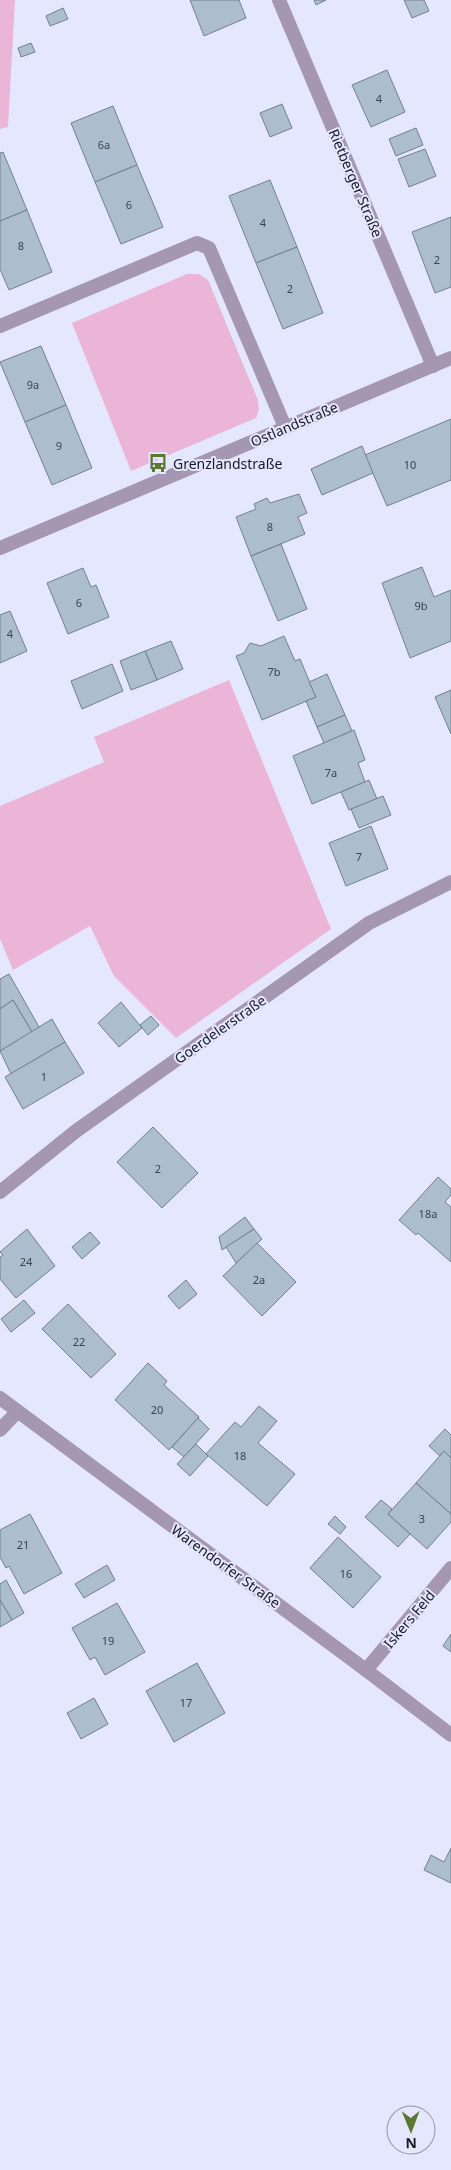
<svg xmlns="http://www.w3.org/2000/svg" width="451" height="2170" font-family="'Noto Sans',sans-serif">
  <rect width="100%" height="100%" fill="#e4e7fe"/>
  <g fill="#eab5d7">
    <polygon points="0,0 15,0 8,127 0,129"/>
    <polygon points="187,274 199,274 208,280 258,400 259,410 256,418 131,471 72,323"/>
    <polygon points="229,680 331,929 176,1038 114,976 90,926 13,970 0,939 0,806 104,762 94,737"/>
  </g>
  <g fill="#acbdce" stroke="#718091">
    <polygon points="190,0 239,0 246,18 204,36"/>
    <polygon points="314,0 326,0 316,5"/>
    <polygon points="404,0 424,0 429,11 412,18"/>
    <polygon points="63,8 68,19 50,26 46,16"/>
    <polygon points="31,43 35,52 21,57 18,48"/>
    <polygon points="387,70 405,112 371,127 352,85"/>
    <polygon points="282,104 292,128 270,137 260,113"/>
    <polygon points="113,106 137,165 95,182 71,123"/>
    <polygon points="416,128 423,145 396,156 389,139"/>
    <polygon points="425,149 436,176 409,187 398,159"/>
    <polygon points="3,152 27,210 0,221 0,153"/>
    <polygon points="137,165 163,227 121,244 95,182"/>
    <polygon points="270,180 297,247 256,263 229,196"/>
    <polygon points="27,210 52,272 9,290 0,269 0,221"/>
    <polygon points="451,217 451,287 435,293 412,232"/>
    <polygon points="297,247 323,313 283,329 256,263"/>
    <polygon points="41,346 66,405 25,422 0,362"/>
    <polygon points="66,405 92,468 52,485 25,422"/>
    <polygon points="451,419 451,480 387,506 365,455"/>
    <polygon points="362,446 373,473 322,495 311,469"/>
    <polygon points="299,494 307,513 298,517 305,534 251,556 236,517 256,509 254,504 267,498 270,503"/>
    <polygon points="281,544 307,609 278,621 251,556"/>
    <polygon points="422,567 434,597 451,590 451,641 410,658 382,583"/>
    <polygon points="83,568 91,587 96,585 109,617 68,634 47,583"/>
    <polygon points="10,611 27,651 0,663 0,615"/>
    <polygon points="284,636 295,661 300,659 316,697 262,720 236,656 244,653 250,643 261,646"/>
    <polygon points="171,641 183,669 157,680 145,651"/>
    <polygon points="145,651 157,680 131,690 120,661"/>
    <polygon points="112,664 123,691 82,709 71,681"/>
    <polygon points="327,674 345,715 317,727 306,701 316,697 309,682"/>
    <polygon points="451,690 451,734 435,697"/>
    <polygon points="345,715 352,731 324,743 317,727"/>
    <polygon points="354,730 365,760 358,763 365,782 312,804 293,756"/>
    <polygon points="369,780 377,799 349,810 341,792"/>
    <polygon points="383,796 391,815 359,828 351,809"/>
    <polygon points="371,826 388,869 346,886 329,843"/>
    <polygon points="9,974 39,1027 32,1032 13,1000 0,1009 0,979"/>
    <polygon points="13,1000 32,1032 0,1051 0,1009"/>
    <polygon points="121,1002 142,1028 119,1047 98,1023"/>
    <polygon points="151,1016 159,1025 148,1035 140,1025"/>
    <polygon points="52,1019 65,1042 11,1074 0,1051"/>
    <polygon points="65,1042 84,1073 23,1109 5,1077"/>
    <polygon points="153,1127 198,1173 162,1208 117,1162"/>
    <polygon points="438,1177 451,1189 451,1195 445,1202 451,1207 451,1262 418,1233 416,1235 399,1220"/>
    <polygon points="245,1217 254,1229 222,1250 219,1237"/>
    <polygon points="27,1229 55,1266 16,1298 0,1279 0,1257 3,1255 0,1252"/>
    <polygon points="254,1229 262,1239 236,1263 226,1247"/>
    <polygon points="90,1232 100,1243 82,1259 72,1247"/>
    <polygon points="257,1243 296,1282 262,1316 223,1276"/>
    <polygon points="186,1280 197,1294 179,1309 168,1296"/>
    <polygon points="24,1300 35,1313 11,1332 1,1319"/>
    <polygon points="68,1304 116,1354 91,1378 42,1329"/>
    <polygon points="148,1363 167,1381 164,1385 199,1417 169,1450 115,1400"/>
    <polygon points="259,1406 277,1421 258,1443 295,1474 267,1506 206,1454 235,1422 241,1427"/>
    <polygon points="198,1418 209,1429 184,1457 172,1447"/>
    <polygon points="445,1429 451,1435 451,1458 444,1451 440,1456 429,1446"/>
    <polygon points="196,1444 208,1456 190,1476 177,1464"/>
    <polygon points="444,1451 451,1458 451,1514 416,1483"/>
    <polygon points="416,1483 451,1514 451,1522 427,1549 388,1514"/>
    <polygon points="381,1500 392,1509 388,1514 410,1534 398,1547 365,1517"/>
    <polygon points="30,1514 62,1573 24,1594 9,1566 6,1568 0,1557 0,1530"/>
    <polygon points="335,1516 346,1527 340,1534 328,1524"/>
    <polygon points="338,1537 381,1577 353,1608 310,1568"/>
    <polygon points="107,1565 115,1580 84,1598 75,1584"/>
    <polygon points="6,1580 24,1613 12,1620 0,1600 0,1584"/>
    <polygon points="0,1600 12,1620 0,1627"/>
    <polygon points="117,1603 145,1652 105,1675 95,1657 90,1660 72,1628"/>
    <polygon points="451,1634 451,1652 443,1646"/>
    <polygon points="197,1663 225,1713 174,1742 146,1691"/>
    <polygon points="94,1698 108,1724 81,1739 67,1713"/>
    <polygon points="451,1848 451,1883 424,1870 431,1855 444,1862"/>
  </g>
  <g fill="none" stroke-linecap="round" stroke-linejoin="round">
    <g stroke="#a596b1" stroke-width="14">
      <polyline points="279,0 433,366"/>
      <polyline points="0,326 197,243 209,248 285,427"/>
      <polyline points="0,548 451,358"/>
      <polyline points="0,1192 76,1131 369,923 451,882"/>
      <polyline points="0,1398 366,1670 451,1735"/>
      <polyline points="0,1430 17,1412"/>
      <polyline points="366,1670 451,1568"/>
    </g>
  </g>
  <defs>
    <g id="bus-bare" transform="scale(1.5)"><path d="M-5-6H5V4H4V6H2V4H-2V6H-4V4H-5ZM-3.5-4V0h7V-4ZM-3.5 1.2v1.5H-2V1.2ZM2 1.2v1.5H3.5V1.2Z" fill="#5b792e" stroke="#e4e7fe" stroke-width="2.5" paint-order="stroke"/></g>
  </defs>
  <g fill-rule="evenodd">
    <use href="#bus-bare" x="158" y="463"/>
  </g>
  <g text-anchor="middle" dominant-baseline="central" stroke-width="4" stroke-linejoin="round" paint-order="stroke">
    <g font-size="11" fill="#3e434d">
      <text x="379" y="98">4</text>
      <text x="104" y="144">6a</text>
      <text x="129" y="204">6</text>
      <text x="263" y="222">4</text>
      <text x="21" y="245">8</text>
      <text x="437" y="259">2</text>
      <text x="290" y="288">2</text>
      <text x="33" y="384">9a</text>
      <text x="59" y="445">9</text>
      <text x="410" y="464">10</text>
      <text x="270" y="526">8</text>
      <text x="79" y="602">6</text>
      <text x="421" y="605">9b</text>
      <text x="10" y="633">4</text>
      <text x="274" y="671">7b</text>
      <text x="331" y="772">7a</text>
      <text x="359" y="856">7</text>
      <text x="44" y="1076">1</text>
      <text x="158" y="1168">2</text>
      <text x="428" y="1213">18a</text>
      <text x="26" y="1261">24</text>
      <text x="259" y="1279">2a</text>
      <text x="79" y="1341">22</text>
      <text x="157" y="1409">20</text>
      <text x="240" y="1455">18</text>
      <text x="422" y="1518">3</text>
      <text x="23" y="1544">21</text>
      <text x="346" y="1573">16</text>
      <text x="108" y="1640">19</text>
      <text x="186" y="1702">17</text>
    </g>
    <g font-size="14" fill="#191a22" stroke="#e4e7fe">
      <text transform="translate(356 183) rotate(67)">Rietberger Straße</text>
      <text transform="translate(294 424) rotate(-23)">Ostlandstraße</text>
      <text transform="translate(220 1029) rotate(-35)">Goerdelerstraße</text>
      <text transform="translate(226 1566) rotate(36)">Warendorfer Straße</text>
      <text transform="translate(409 1619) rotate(-50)">Iskers Feld</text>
    </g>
    <g font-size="14" fill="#191a22" stroke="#e4e7fe" text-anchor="start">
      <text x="173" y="463">Grenzlandstraße</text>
    </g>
  </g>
  <g transform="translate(411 2130) rotate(179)"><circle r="24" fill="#e4e7fe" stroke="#9395a6"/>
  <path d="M0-4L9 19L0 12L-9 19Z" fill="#5b792e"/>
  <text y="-8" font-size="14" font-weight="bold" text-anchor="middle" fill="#191a22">N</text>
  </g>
</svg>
